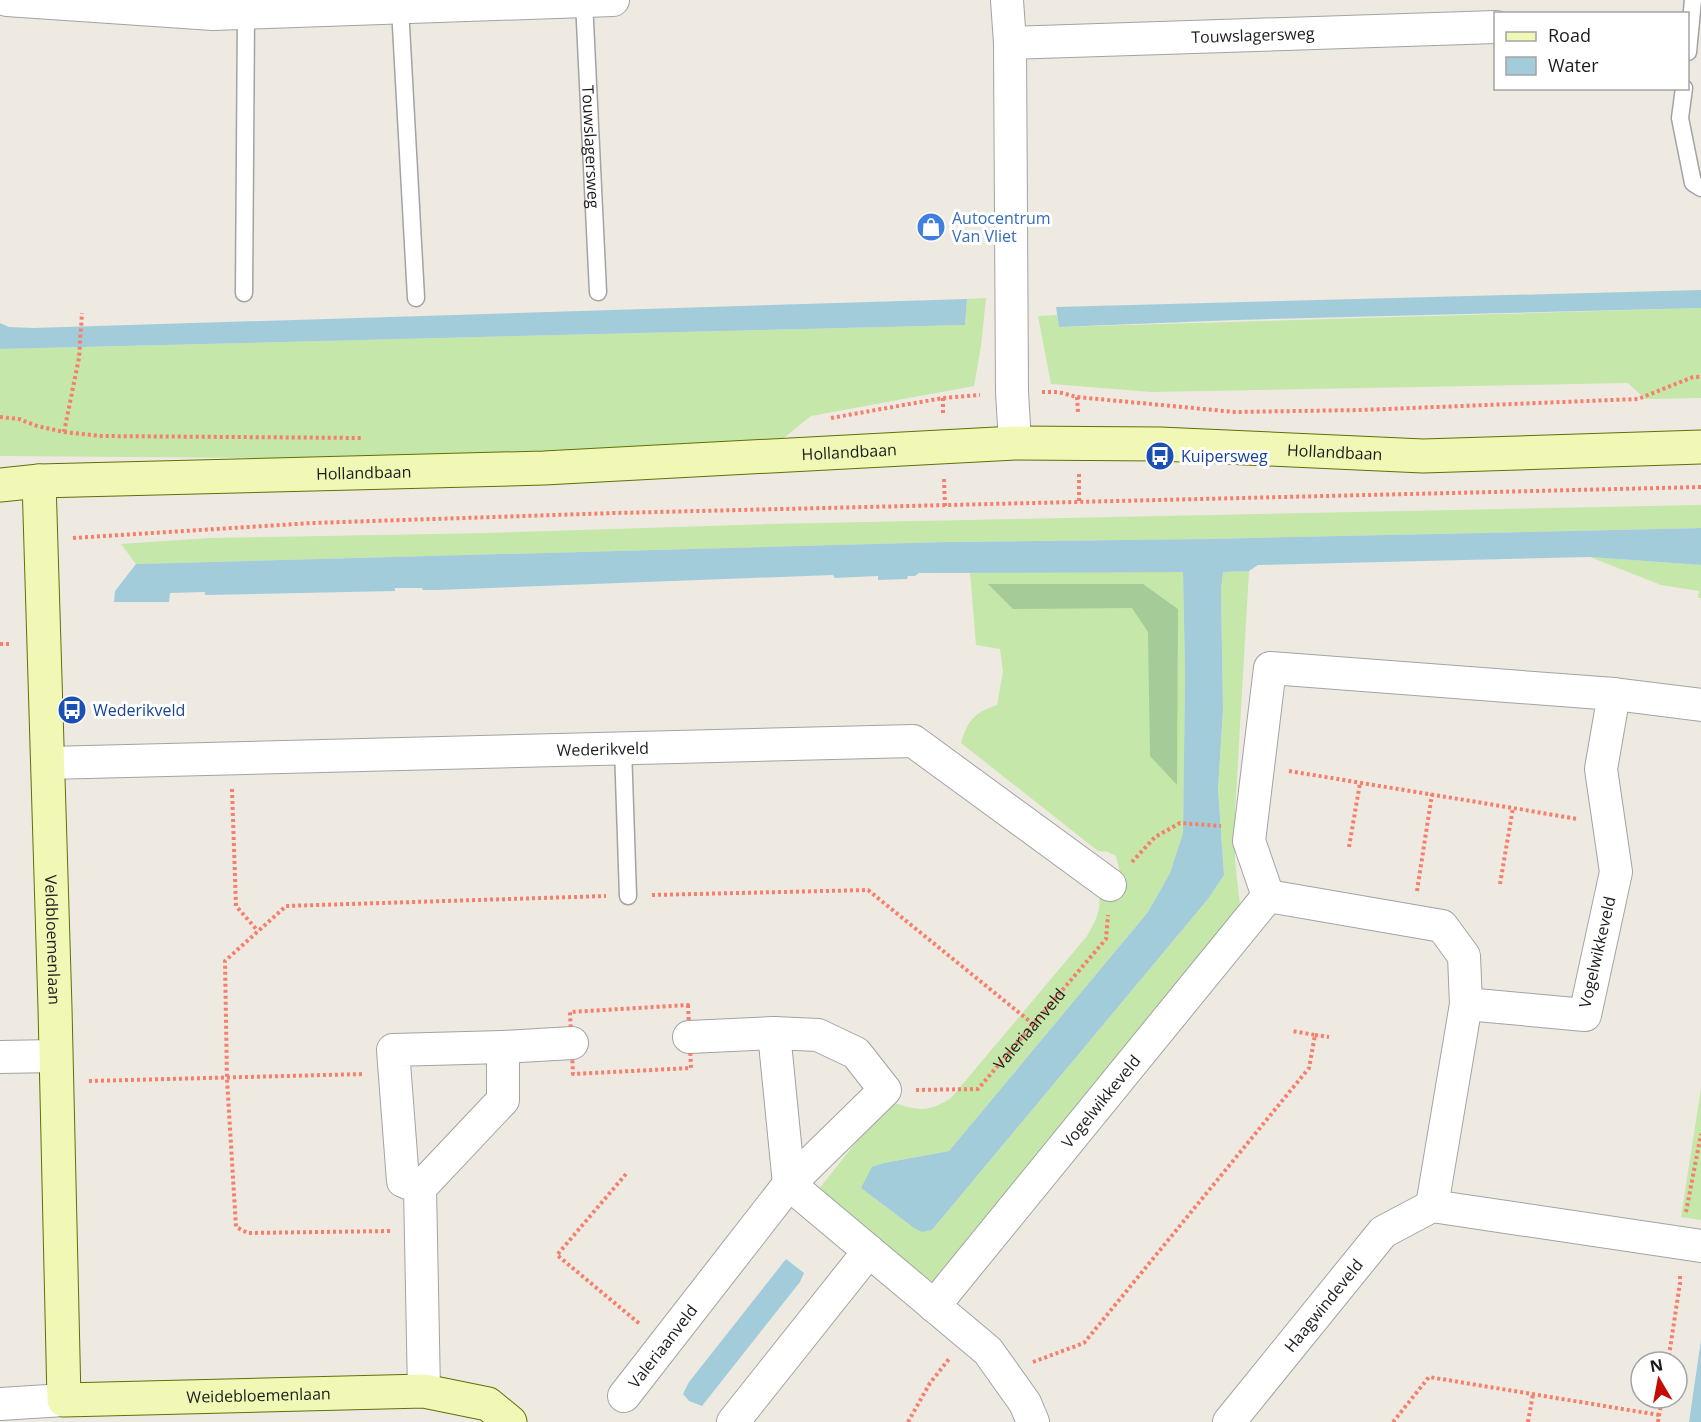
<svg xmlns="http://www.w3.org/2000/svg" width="1701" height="1422" font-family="'Open Sans',sans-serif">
  <rect width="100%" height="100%" fill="#eeeae2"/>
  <g fill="#c5e7a9">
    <polygon points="986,298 981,346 974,386 811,416 776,444 484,460 0,456 0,349 965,325 967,299"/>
    <polygon points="1701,308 1701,398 1645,399 1628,383 1152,392 1051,384 1038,316 1057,315 1059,327"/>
    <polygon points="1701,505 1701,528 1208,539 946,542 136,564 121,544 209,538 488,533 768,524"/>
    <polygon points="1590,557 1701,565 1701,598 1698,598 1699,591 1661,585"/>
    <path d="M1249,571l-14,242v47l5,46 -294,363 -13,13 -114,-87 -1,-5 71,-89c27,9 37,13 62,-3l136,-162c9,-15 14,-25 12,-42l23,-13 -6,-25 -8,-4 -10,-1 -137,-108c7,-23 13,-30 36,-38l6,-33 -3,-23 -24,-4 -6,-73h213l2,103 -2,158 -13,40 -22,39 -199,239 -65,12 -23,25 53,40 8,3 10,-1 276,-331 16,-24 -6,-86 5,-79 -2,-119 2,-19z"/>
    <polygon points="1701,1088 1701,1220 1681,1217"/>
  </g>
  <polygon fill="#a5cc98" points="988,584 1143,584 1178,609 1177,785 1150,756 1148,632 1132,608 1013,609"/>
  <g fill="#a3ccdb">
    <polygon points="1701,290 1701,308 1236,320 1059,327 1056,307"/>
    <polygon points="967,299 965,325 0,349 0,323 9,327 33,328"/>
    <polygon points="1701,528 1701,565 1590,557 1258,565 1249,571 1223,572 1221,591 1223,710 1218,789 1224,875 1208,899 932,1230 922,1232 914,1228 861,1188 872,1167 884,1163 949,1151 1148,912 1170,873 1183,833 1185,675 1183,572 919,573 915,576 908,576 907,579 878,580 878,576 835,578 833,575 437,590 423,590 422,588 395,588 395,591 205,595 205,592 170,593 169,602 114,602 115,591 136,564 946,542 1208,539"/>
    <polygon points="786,1259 804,1273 800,1282 702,1406 689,1401 683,1394 689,1382"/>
    <polygon points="1701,1340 1701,1422 1689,1422"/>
  </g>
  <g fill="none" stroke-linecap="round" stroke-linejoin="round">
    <g stroke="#a3a3a3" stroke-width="19">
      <g id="lane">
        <path id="s2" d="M584,1l14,291"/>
        <polyline points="400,8 416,298"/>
        <polyline points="1688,52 1693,0"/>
        <polyline points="1684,88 1680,118 1693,183 1701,188"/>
        <polyline points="244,293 246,13"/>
        <polyline points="623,748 628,896"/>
      </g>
    </g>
    <g stroke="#a3a3a3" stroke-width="34">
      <g id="street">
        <polyline points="7,0 213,14 613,0"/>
        <polyline points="1007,0 1010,43 1012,392 1015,443"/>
        <path id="s3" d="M1010,43l486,-16"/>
        <polyline points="1614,694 1701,705"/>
        <path id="s4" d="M48,763l865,-22 197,144"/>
        <polyline points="774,1033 789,1184 988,1351 1025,1403 1033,1422"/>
        <polyline points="0,1057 56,1056"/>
        <polyline points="420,1188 503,1100 503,1047 572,1043"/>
        <polyline points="1432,1206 1466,1004"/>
        <path id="s5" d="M934,1306l334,-410 -19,-55 21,-173 344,26 -13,75 15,103 -31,143 -119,-11 -2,-48 -22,-30 -174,-30"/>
        <polyline points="424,1391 420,1188 403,1181 393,1050 503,1047"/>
        <path id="s6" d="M624,1396l165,-212 96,-94 -29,-37 -38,-18 -44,-2 -85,4"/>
        <polyline points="0,1404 64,1400"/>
        <polyline points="733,1422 869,1251"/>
        <path id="s7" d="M1229,1422l154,-190 49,-26 269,40"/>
      </g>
    </g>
    <g stroke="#607007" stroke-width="35">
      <g id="secondary">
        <path id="s8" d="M39,481l16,527 9,392 360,-9 64,13 22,18"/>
        <path id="s9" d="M0,485l39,-4 505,-13 471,-25 145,1 263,12 278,-9"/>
      </g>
    </g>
    <g stroke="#f67f6b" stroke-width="4" stroke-dasharray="3 3" stroke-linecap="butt">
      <polyline points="1042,392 1058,392 1077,397 1235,412 1361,410 1638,399 1693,377 1701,377"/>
      <polyline points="1077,397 1078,412"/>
      <polyline points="943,398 943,415"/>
      <polyline points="0,417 19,419 37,426 64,432 101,436 362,438"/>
      <polyline points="831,418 943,398 980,395"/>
      <polyline points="64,432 79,358 82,313"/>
      <polyline points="1079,474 1079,503"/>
      <polyline points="944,479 945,506"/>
      <polyline points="73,538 312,523 615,513 1701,487"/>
      <polyline points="0,644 11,644"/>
      <polyline points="1289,771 1513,808"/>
      <polyline points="232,789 236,906 258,931"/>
      <polyline points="1349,847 1360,783"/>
      <polyline points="1132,862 1155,837 1180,823 1221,826"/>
      <polyline points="1500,884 1513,808 1578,819"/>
      <polyline points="1417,891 1432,794"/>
      <polyline points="652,895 868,890 1033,1024"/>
      <polygon points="688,1005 691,1068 573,1074 570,1012"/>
      <polyline points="1315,1035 1329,1037"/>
      <polyline points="89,1081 364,1074"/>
      <path id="s1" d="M916,1090l62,-1 128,-150 2,-24"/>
      <polyline points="626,1174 557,1255 641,1325"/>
      <polyline points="1686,1212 1701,1134"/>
      <polyline points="390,1231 248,1233 236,1227 227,1079 225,961 286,906 606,896"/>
      <polyline points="1033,1362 1084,1343 1309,1068 1315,1035 1292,1031"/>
      <polyline points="1668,1362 1680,1283 1680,1273"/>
      <polyline points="908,1422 930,1383 949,1359"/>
      <polyline points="1393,1422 1429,1377 1659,1415"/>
      <polyline points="1528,1422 1533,1394"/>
      <polyline points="1658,1422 1662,1398"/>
    </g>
    <use href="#lane" stroke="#fff" stroke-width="16"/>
    <use href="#street" stroke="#fff" stroke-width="32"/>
    <use href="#secondary" stroke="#f1f8b6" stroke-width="33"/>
  </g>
  <defs>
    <g id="shop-disc" transform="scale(1.5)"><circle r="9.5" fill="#3f7fe0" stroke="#fff"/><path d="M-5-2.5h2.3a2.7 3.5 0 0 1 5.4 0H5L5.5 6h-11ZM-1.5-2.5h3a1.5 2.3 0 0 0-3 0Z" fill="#fff"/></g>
    <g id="bus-disc" transform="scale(1.5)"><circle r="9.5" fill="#1a4fb4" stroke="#fff"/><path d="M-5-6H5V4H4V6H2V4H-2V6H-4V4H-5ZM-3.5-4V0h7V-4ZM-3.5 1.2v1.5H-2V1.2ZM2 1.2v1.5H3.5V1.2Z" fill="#fff"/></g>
  </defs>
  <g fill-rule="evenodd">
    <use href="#shop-disc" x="931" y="227"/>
    <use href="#bus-disc" x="1160" y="456"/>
    <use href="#bus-disc" x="72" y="710"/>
  </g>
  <g text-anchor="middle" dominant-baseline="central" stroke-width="6" stroke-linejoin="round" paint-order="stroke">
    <g font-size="16" fill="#1c1c1c" stroke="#fff">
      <text stroke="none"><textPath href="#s3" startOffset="243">Touwslagersweg</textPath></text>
      <text stroke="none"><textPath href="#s2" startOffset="146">Touwslagersweg</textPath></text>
      <text stroke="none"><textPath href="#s9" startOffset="850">Hollandbaan</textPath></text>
      <text stroke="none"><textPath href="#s9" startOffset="1336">Hollandbaan</textPath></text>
      <text stroke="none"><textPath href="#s9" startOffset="364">Hollandbaan</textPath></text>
      <text stroke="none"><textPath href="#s4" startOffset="555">Wederikveld</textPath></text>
      <text stroke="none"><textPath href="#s8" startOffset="459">Veldbloemenlaan</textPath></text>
      <text transform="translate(1597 952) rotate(-77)">Vogelwikkeveld</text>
      <text stroke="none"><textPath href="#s1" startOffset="141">Valeriaanveld</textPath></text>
      <text stroke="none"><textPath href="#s5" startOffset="264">Vogelwikkeveld</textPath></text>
      <text stroke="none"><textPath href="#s7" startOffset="150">Haagwindeveld</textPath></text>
      <text stroke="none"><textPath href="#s6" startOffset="63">Valeriaanveld</textPath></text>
      <text stroke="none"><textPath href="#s8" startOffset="1114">Weidebloemenlaan</textPath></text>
    </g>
    <g font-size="16" fill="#366cbe" stroke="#fff" text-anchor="start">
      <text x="952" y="218">Autocentrum<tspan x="952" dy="18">Van Vliet</tspan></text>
    </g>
    <g font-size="16" fill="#164399" stroke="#fff" text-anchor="start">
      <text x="1181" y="456">Kuipersweg</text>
      <text x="93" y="710">Wederikveld</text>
    </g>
  </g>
  <rect x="1494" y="12" width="195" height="78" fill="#ffffff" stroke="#a4a4a4" stroke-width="1.5"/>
  <rect x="1506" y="32" width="30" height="9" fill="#f1f8b6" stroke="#a4a4a4" stroke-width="1.5"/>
  <text x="1548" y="42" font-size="18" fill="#1c1c1c">Road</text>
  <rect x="1506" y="57" width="30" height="18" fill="#a3ccdb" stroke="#a4a4a4" stroke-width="1.5"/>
  <text x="1548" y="72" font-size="18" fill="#1c1c1c">Water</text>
  <g transform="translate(1659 1380) rotate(350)"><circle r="28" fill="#ffffff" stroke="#a4a4a4" stroke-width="1.5"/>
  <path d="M0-4.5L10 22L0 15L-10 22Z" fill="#c40d05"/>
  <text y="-9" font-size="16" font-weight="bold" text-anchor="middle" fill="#1c1c1c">N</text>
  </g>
</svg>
